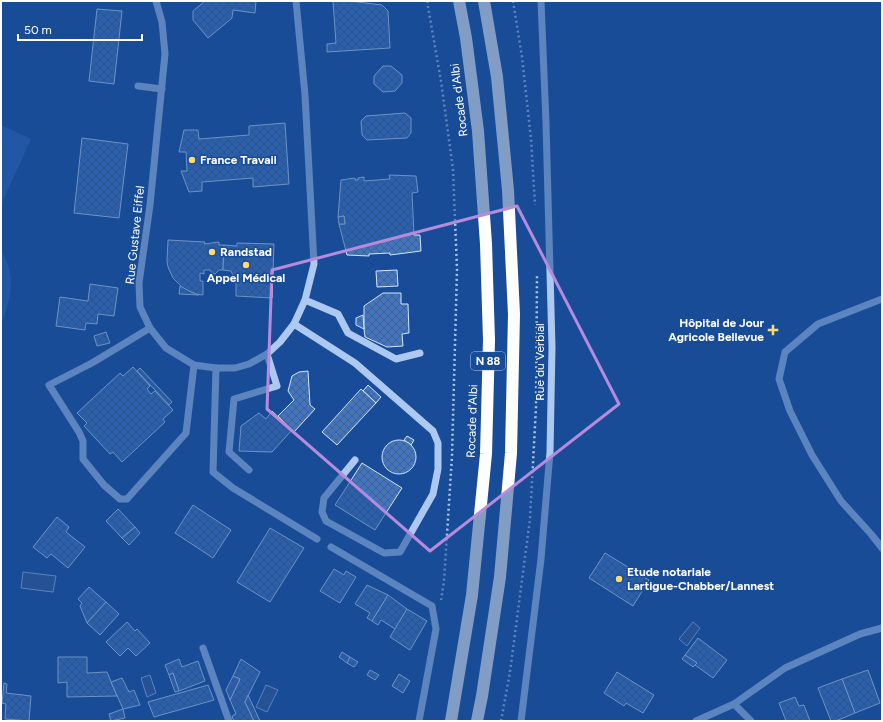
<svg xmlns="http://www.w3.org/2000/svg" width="883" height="722" font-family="Figtree,sans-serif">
  <defs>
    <pattern id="building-cross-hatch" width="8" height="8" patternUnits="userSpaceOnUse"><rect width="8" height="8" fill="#4175bf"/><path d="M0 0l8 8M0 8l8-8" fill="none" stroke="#466086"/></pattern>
  </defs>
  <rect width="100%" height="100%" fill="#194c98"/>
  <g fill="#2c65b6">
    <polygon points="1,125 31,139 1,205"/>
    <path d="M1,250c3,6 6,12 8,18 5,19 -1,39 -8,56z"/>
  </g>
  <g fill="#355a92" stroke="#a0c3f3">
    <polygon points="23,572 56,576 53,592 21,588"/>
    <polygon points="693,622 700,628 687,646 679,639"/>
    <polygon points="150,675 156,693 147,697 141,678"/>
    <polygon points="266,685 278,690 267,712 256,707"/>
  </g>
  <g fill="url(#building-cross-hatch)" stroke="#d4e5fc">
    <polygon points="205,1 256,1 255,13 233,10 232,18 208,38 193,20 193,11"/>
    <polygon points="333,1 349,1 382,5 388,11 390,48 327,52 327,44 336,43"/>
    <polygon points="97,9 122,11 114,84 89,81"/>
    <polygon points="383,66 391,66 402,75 402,83 395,91 383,92 374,84 374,76"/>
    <polygon points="405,113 411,118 411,133 407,138 367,140 362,135 361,121 366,116"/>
    <polygon points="285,123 289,184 253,187 253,178 202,182 202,191 189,192 181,171 187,171 186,152 179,152 184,130 198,130 199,139 249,135 249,126"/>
    <polygon points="82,138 128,144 119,218 74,213"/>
    <polygon points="389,175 416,176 418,192 412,193 414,235 420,235 421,251 390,255 390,253 369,254 369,256 347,255 339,224 345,224 344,216 338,217 341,180 355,178 355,180 358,180 358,178 364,177 364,181 390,179"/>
    <polygon points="344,216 345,224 339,224 338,217"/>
    <polygon points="168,240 205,242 204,244 219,242 219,245 224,245 223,270 219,270 215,274 212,273 210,270 204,270 204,274 200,273 200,281 203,281 203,295 195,294 184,289 173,278 168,267 167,261"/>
    <polygon points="237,243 274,244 272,298 236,296 236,276 233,275 231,271 223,270 224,245 237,246"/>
    <polygon points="397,270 398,286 377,287 376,271"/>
    <polygon points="90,284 118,288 114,316 98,314 97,324 86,323 85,330 56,326 60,297 88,301"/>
    <polygon points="180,286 191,292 199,295 179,294"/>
    <polygon points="383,293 401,293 401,304 408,304 409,333 402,334 403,346 387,347 365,337 364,329 364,306"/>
    <polygon points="363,315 364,329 356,325 356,318"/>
    <polygon points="106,332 110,343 97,346 94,336"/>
    <polygon points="133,367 150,386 147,389 151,394 155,391 173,410 163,419 165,422 122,462 113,452 110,454 84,426 87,423 77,413 120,373 123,376"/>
    <polygon points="140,368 172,402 169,405 137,371"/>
    <polygon points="308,371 310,405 315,409 294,432 278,416 294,400 288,391 292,376 299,372"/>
    <polygon points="368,385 381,397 376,403 363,391"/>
    <polygon points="361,389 376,403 337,445 322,432"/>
    <polygon points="272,411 292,430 272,452 239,451 241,426 259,413 266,419"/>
    <polygon points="407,436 414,440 411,445 404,440"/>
    <circle cx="399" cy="457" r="17"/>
    <polygon points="362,463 402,488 375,530 335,505"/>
    <polygon points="193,505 231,530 213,558 175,533"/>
    <polygon points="118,509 135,527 122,538 106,521"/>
    <polygon points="57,517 69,527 66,532 85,547 68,568 51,554 47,558 33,547"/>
    <polygon points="135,527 140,533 129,545 122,538"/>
    <polygon points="270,528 304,548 270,602 237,582"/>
    <polygon points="605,553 649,580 633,606 589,578"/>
    <polygon points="334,569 344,575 346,571 356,577 340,603 320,591"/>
    <polygon points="367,585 388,595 372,621 367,618 370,613 355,604"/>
    <polygon points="89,587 106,602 87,623 80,606 82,603 78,599"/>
    <polygon points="388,595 407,609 395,629 381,620 378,625 372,621"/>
    <polygon points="106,602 119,614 100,635 87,623"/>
    <polygon points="407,609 427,621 410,650 390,637"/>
    <polygon points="127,622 135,631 137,629 150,643 136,656 128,648 120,656 106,642"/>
    <polygon points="698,638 727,660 713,678 695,665 697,663 685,655"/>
    <polygon points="342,652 350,657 347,663 339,657"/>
    <polygon points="685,655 697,663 693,667 682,659"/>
    <polygon points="58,657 87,657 87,673 107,672 117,696 67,697 67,682 58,683"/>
    <polygon points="350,657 358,662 354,667 347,663"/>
    <polygon points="179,659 182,667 198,661 205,681 179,691 173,673 169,675 165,665"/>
    <polygon points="241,659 260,672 245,702 254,721 234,721 232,716 236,714 230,700 240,679 233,676"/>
    <polygon points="370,670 379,675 375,680 367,675"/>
    <polygon points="868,670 880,703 855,713 842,679"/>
    <polygon points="617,672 654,695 643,713 626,703 624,706 604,693"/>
    <polygon points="173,673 179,691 175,692 169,675"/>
    <polygon points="399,674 410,681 403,693 392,686"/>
    <polygon points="233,676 240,679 230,700 226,690"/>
    <polygon points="122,678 129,692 134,690 140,705 123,709 111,682"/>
    <polygon points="842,679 855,713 836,721 831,721 818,688"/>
    <polygon points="4,683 7,684 6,693 31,696 29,721 5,719 6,704 2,703"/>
    <polygon points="208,685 214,700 154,717 148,702"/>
    <polygon points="248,695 260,721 254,721 245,702"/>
    <polygon points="795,697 799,706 804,705 810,721 786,721 779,703"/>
    <polygon points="123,709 125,718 111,721 109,714"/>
  </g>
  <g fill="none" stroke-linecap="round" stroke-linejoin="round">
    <g stroke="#adc9f1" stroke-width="2.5" stroke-dasharray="2 3" stroke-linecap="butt">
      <polyline points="427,1 441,81 453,169 457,269 452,456 444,581 441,600"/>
      <polyline points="513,1 522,57 531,139 535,205"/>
      <polyline points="501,721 510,672 530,519 536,407 537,276"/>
    </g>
    <g stroke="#adc9f1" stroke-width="7">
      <polyline points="156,1 162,22 165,54 150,205 139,283 140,307 150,328 166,348 194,365 216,368 235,368 249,364 267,354 280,342 294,324 305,300 314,264 305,95 296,1"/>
      <polyline points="138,86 162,89"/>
      <polyline points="882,299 818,324 785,352 779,379 790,411 812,455 841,501 871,534 882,548"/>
      <polyline points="305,300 338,314 348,333 396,359 420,353"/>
      <polyline points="294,324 355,363 433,431 438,443 438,469 433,494 400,552 384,553 326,521 322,512 324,498 355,460"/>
      <polyline points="150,328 92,363 49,385 79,432 83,441 83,459 104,485 120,499 127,499 186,433 194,365"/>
      <polyline points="216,368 213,472 233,488 317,539"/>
      <polyline points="249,470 229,452 234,399 277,386 267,354"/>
      <polyline points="331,547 432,606 436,629 419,721"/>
      <polyline points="203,648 229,721"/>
      <polyline points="734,704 751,721"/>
      <polyline points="521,721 541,559 550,452 552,347 546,123 541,1"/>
      <polyline points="696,721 734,704 785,668 860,634 882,628"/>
    </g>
    <g stroke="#fff" stroke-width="12">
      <polyline points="451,721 472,595 486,454 489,340 486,244 478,131 466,38 459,1"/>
      <polyline points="477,721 482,696 500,577 511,453 514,314 508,190 497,77 484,1"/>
    </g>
  </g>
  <path d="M0 0H883V722H0ZM517,206l102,198 -189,147 -163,-142 5,-139z" fill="#194c98" fill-opacity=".55" fill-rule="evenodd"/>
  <path fill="none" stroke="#b68bdc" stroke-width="3" stroke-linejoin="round" d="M517,206l102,198 -189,147 -163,-142 5,-139z"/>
  <g fill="#ffda6d" stroke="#194c98" stroke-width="1.5">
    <circle cx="192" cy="160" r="4"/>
    <circle cx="212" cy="252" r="4"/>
    <circle cx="246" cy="265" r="4"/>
    <path d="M771 324h4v4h4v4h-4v4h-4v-4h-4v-4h4z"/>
    <circle cx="619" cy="579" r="4"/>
  </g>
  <g text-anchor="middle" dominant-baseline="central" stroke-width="3" stroke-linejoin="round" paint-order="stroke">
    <rect fill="#194c98" stroke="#bac9e0" stroke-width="1" x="471" y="352" width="34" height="18" rx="3"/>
    <g font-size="11" font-weight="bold" fill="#fff">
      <text x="488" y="361">N 88</text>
    </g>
    <g font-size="12" fill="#fff" stroke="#194c98">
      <text transform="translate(459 100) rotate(-97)">Rocade d'Albi</text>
      <text transform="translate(135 235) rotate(-84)">Rue Gustave Eiffel</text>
      <text transform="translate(540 362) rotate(-90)">Rue du Verbial</text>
      <text transform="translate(472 421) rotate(-88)">Rocade d'Albi</text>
    </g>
    <g font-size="12" font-weight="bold" fill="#fff" stroke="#194c98" text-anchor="start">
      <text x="200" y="160">France Travail</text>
      <text x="220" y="252">Randstad</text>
      <text x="246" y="278" text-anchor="middle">Appel Médical</text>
      <text x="764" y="323" text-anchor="end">Hôpital de Jour<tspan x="764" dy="14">Agricole Bellevue</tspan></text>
      <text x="627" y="572">Etude notariale<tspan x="627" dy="14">Lartigue-Chabber/Lannest</tspan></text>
    </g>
  </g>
  <rect width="883" height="722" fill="none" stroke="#ffffff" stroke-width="4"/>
  <path d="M18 34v6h124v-6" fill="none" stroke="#ffffff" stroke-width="2"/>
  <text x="24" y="34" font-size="12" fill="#ffffff" stroke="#194c98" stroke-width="3" paint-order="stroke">50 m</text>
</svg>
